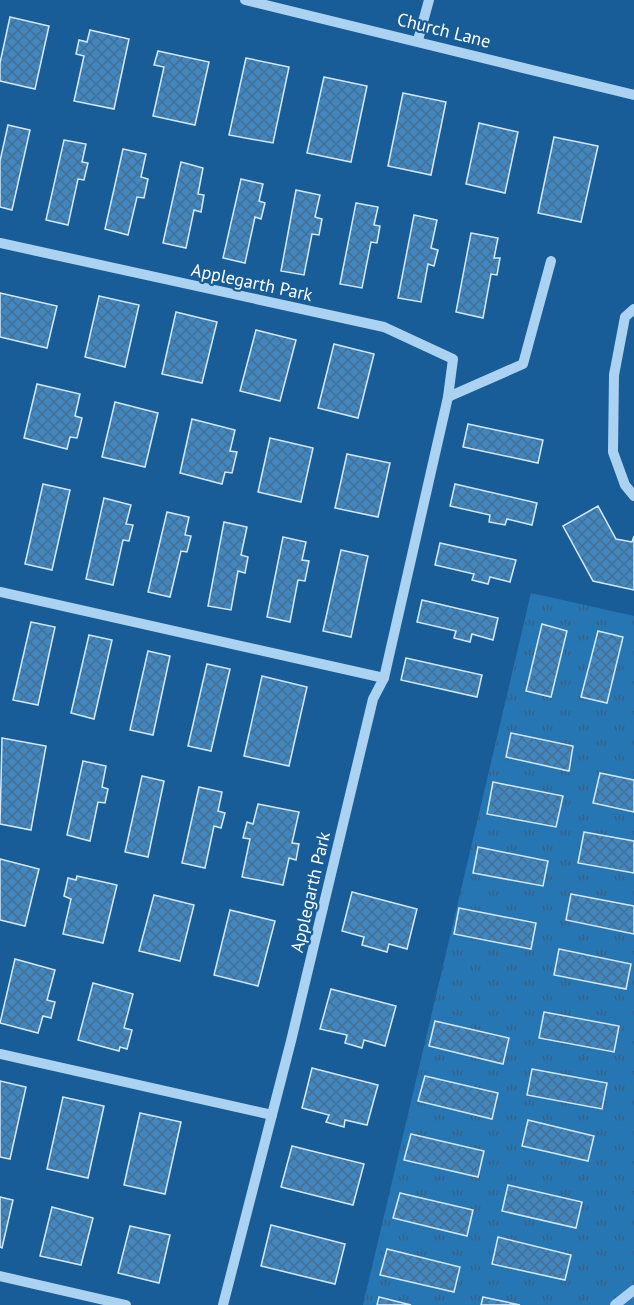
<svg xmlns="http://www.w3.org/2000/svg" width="634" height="1305" font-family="'PT Sans',sans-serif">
  <defs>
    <pattern id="park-tufts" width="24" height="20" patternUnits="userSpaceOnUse" patternTransform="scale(1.5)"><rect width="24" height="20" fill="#2776b4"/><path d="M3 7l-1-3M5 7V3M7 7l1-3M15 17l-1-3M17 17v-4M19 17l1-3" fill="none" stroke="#3a6180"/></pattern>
    <pattern id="building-cross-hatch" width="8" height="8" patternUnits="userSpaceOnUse" patternTransform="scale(1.5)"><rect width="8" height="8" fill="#4186bf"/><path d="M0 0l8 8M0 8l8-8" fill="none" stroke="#456f91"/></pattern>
  </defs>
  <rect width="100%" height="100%" fill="#185d98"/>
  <polygon fill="url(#park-tufts)" points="531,593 634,616 634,1305 363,1305"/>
  <g fill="url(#building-cross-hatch)" stroke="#d3eafc" stroke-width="1.5">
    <polygon points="10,17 49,26 35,89 0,81 0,63"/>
    <polygon points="90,30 129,39 114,109 74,101 84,56 76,54 79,40 87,42"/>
    <polygon points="158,51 209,62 195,125 153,116 164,67 154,65"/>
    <polygon points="246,58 289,67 273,143 229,135"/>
    <polygon points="324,77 367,86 351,162 307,153"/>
    <polygon points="403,93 446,102 431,175 388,166"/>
    <polygon points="479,123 518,132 505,193 466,184"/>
    <polygon points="8,125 30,130 12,210 0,207 0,161"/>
    <polygon points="554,137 598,146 581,222 538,213"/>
    <polygon points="64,140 86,144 82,162 88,163 84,180 78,179 68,225 46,220"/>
    <polygon points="123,149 146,154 141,177 148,179 144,198 137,197 128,235 105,229"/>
    <polygon points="181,162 203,168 198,194 204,195 201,212 194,210 186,248 163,243"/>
    <polygon points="241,179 263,184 259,201 265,203 261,219 255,217 245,263 223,258"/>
    <polygon points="296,190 320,195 315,217 322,219 319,235 312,234 304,275 281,271"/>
    <polygon points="356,203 378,207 374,225 380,226 377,243 371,242 362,288 340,284"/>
    <polygon points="414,215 437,220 431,248 438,250 434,266 428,264 421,302 398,298"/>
    <polygon points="471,233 498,238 494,258 500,258 497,275 491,274 483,318 456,312"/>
    <polygon points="0,293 57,306 47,348 0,337"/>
    <polygon points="99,296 139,305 125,367 85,357"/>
    <polygon points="176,312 217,322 202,383 162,374"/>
    <polygon points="256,330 296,340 280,401 240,391"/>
    <polygon points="334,344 374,354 358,418 318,408"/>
    <polygon points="37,384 80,394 75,416 82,418 77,438 70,437 67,449 24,438"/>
    <polygon points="115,402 158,413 145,467 102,457"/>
    <polygon points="192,419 235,430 230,451 237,452 232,473 225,472 222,484 180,473"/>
    <polygon points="468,424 543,440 538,463 463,447"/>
    <polygon points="270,438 313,448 301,502 258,492"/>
    <polygon points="347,454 390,463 378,517 335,508"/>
    <polygon points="43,484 70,490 52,570 25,564"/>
    <polygon points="455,484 537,503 532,525 507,519 505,525 489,522 490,515 450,506"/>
    <polygon points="104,498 131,505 126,524 133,525 129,541 123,540 113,585 86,579"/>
    <polygon points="598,506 616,539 632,542 634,536 634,590 593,581 563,526"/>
    <polygon points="167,512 189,517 185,535 191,536 187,552 181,551 170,597 148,592"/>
    <polygon points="224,522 247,527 241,555 248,557 245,573 238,571 231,610 208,606"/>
    <polygon points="283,537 306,542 302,560 309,561 305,581 298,580 290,622 267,617"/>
    <polygon points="440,543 516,560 510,582 490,577 488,584 472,580 474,574 435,565"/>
    <polygon points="341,550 368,556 351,637 323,631"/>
    <polygon points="422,600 498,618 493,640 472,634 470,642 454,638 456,631 417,622"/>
    <polygon points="31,622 55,627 38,705 13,700"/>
    <polygon points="542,624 567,631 551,697 526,691"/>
    <polygon points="598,631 623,637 607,703 581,697"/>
    <polygon points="89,635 112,640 94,719 71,713"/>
    <polygon points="148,651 170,656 153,735 130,730"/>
    <polygon points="406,658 482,675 477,697 401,680"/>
    <polygon points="207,664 230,669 211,751 188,746"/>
    <polygon points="262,676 307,687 289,766 244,756"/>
    <polygon points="511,733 573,746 569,771 506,757"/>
    <polygon points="2,738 46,746 31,830 0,824"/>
    <polygon points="83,761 106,766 102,787 108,789 105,803 98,802 90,841 67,835"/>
    <polygon points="600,773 634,780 634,812 593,803"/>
    <polygon points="142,776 164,781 148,857 125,852"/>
    <polygon points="493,782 563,796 556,827 487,814"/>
    <polygon points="199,787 222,792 218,811 225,813 221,828 214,826 205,868 182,863"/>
    <polygon points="258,804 299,812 292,843 299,844 296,860 289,858 283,885 242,877 250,839 243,838 247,822 253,824"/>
    <polygon points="584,832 634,841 634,873 578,863"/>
    <polygon points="478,847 548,861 543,886 473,873"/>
    <polygon points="0,859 39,869 25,926 0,920"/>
    <polygon points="77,876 117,885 103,943 63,934 71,899 64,896 68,878 76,880"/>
    <polygon points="352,892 417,909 407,949 389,944 387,952 362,945 364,937 342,931"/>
    <polygon points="571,894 634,906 634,934 566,920"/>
    <polygon points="154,895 194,905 180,961 139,951"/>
    <polygon points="459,908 536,923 531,949 454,934"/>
    <polygon points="230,910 275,921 258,986 214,975"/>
    <polygon points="559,949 631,964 626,989 554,975"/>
    <polygon points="15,959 55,970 47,1000 55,1002 51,1018 43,1016 38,1033 0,1023"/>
    <polygon points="93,983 133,994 124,1028 132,1030 127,1049 120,1047 119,1051 78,1040"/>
    <polygon points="331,989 396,1006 385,1046 364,1040 362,1048 345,1043 347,1035 320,1029"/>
    <polygon points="544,1012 619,1026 614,1052 539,1038"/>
    <polygon points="435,1021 509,1038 503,1064 429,1046"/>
    <polygon points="312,1068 378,1085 367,1125 345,1120 344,1127 326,1122 329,1115 302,1108"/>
    <polygon points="532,1069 607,1083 602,1109 527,1095"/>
    <polygon points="425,1076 498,1093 492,1119 418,1101"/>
    <polygon points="0,1081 26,1087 10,1159 0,1157"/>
    <polygon points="63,1097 104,1106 88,1178 47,1169"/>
    <polygon points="140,1113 181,1122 165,1194 124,1185"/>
    <polygon points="528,1120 594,1136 588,1161 522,1146"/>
    <polygon points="411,1134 484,1151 478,1177 404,1160"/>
    <polygon points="292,1146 364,1164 353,1205 281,1187"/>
    <polygon points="508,1185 582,1202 576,1228 502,1211"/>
    <polygon points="400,1193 473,1210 467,1236 393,1218"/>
    <polygon points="0,1197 13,1200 2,1248 0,1247"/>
    <polygon points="52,1207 93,1218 81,1265 40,1256"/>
    <polygon points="271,1225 345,1244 335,1284 261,1266"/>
    <polygon points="130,1226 170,1235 159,1283 118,1273"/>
    <polygon points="498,1237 571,1255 565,1280 492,1264"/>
    <polygon points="387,1249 460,1267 454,1292 380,1275"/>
    <polygon points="379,1297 411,1305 377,1305"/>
    <polygon points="483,1297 520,1305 481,1305"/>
  </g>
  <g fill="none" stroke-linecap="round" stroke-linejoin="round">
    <g stroke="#acd2f1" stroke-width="10">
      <polyline points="245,0 634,95"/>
      <polyline points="418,40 429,0"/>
      <polyline points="0,243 384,327 453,359 448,397 384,678 373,699 291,1041 223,1305"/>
      <polyline points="634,309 625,317 614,375 613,452 625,485 634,496"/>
      <polyline points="448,397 523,364 551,261"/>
      <polyline points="0,592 384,678"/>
      <polyline points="0,1054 272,1115"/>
      <polyline points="0,1276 126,1305"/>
      <polyline points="615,1305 634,1290"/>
    </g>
  </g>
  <g text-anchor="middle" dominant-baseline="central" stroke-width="4.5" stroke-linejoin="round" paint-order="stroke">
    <g font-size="18" fill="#fff" stroke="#185d98">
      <text transform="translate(444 30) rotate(14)">Church Lane</text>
      <text transform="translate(252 282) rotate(12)">Applegarth Park</text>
      <text transform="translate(310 892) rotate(-77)">Applegarth Park</text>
    </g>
  </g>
</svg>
